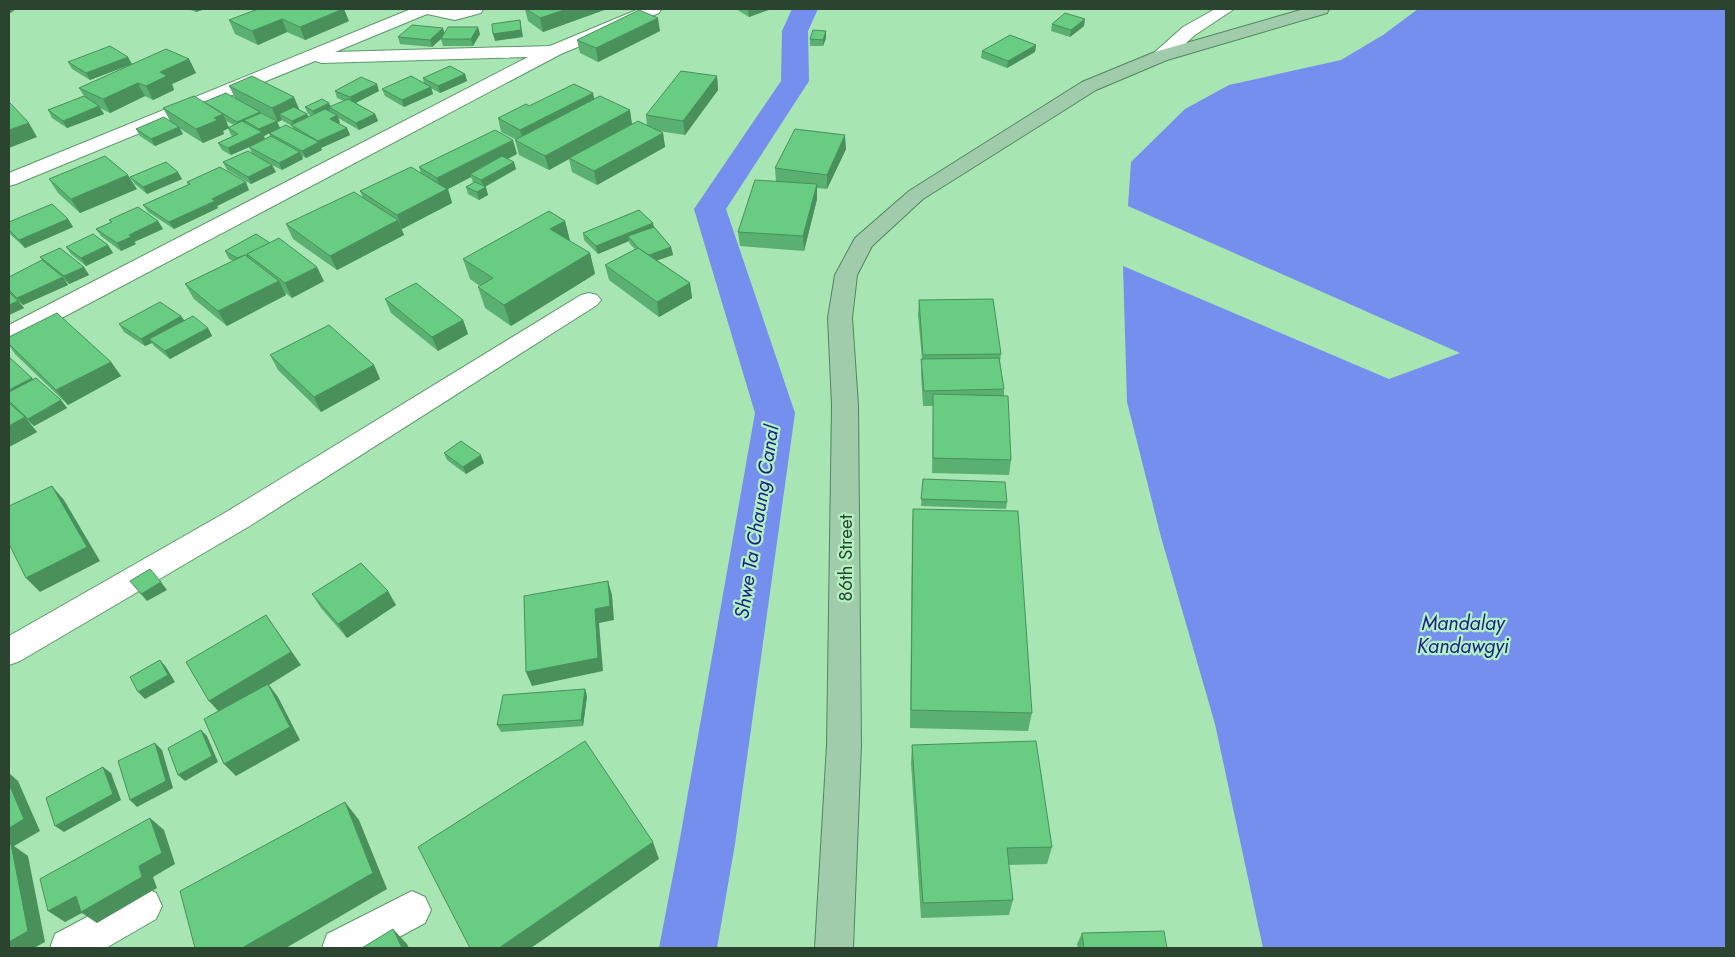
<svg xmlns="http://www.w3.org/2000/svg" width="1735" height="957" font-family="Jost,sans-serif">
  <rect width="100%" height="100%" fill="#a7e5b3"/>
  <polygon fill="#748fed" points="1418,9 1726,9 1726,948 1263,948 1215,724 1161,537 1127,402 1123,266 1389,379 1460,353 1128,206 1131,162 1185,109 1229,85 1341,60 1383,35"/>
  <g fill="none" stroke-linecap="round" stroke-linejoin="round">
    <polygon fill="#748fed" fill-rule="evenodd" points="792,9 818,9 808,31 809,81 726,209 795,413 735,844 717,948 659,948 679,844 755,413 694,209 781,81 782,31"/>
    <g stroke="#5c986a" stroke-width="2">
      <g id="minor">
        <polygon points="411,9 483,9 481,13 455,20 427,14 335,52 550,46 639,9 661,9 659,13 561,54 18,341 9,343 9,325 528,57 322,63 315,61 16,184 9,186 9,173"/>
        <polygon points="1215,9 1234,9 1195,35 1167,60 1155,60 1152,56 1155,52 1183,27"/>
        <polygon points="589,293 597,295 601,300 597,305 248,527 20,661 9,665 9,636 228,511 581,295"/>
        <polygon points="143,887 156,893 162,906 156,919 106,948 50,948 55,934"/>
        <polygon points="412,891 425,897 431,910 425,923 379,948 322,948 327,934"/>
      </g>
    </g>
    <g stroke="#4f865c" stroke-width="2">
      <polygon id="major" points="1304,9 1329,9 1327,13 1167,60 1096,90 923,199 872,246 857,275 852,318 858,405 861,745 853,948 815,948 827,745 832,405 828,318 835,275 855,238 909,191 1082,82 1155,52"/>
    </g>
    <use href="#minor" fill="#fff" fill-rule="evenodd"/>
    <use href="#major" fill="#a1ccab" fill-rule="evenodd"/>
  </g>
  <g fill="#59b070" fill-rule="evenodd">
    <polygon points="188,9 205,9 196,12"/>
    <polygon points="258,9 349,21 305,40 287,32 258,45 235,34 229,20"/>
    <polygon points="525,9 607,9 543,32 528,21"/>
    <polygon points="736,9 771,9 749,17"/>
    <polygon points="1052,24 1084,26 1070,37 1051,31"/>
    <polygon points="660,31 598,62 580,53 577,40"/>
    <polygon points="826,31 826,38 823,46 810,46 810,39"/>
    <polygon points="444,33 480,34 473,46 443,46 441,39 432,47 400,44 398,37"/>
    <polygon points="1036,45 1035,52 1007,68 981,58 982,51"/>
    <polygon points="189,59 196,73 172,84 174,90 153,100 145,96 110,113 100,108 104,114 67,128 52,118 48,110 84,96 79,88"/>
    <polygon points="68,62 132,64 90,80 72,69"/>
    <polygon points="465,74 467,81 440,93 431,88 433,94 404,107 385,96 382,89 424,84 423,78"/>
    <polygon points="717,76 718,90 685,135 659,131 663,133 665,147 597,185 572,172 569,159 549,170 519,155 515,140 517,140 501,132 498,118 529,106 594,99 632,124 647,125 646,115"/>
    <path d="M229,86l70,24 8,4 1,3 3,-2 -3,-1 -3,-7 26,-1 13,-5 -7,-3 -2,-7h44l-23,12 19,11 3,7 -19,9 -21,-12 2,5h-2l9,5 3,7 -29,13 1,2 -16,8 -4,-2 1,3 -21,11 -14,-7 4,2 4,7 -25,12 -24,-14 -4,-8 29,-9 -3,-6 -18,8 -9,-5 -4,-7 15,-7 -2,-1 -3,-7 -5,3 1,3 -21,9 -24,-15 4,6 -28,12 -15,-10 -4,-7 34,-8 -7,-13 72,-10zM263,114l15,8 4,-2 1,1 9,5 1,3 -13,-1zM226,121l8,4 -5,2zM269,133l1,3 -5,3 -1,-3z"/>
    <polygon points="846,149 827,189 817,188 817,199 804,251 740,246 738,232 776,182 775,168"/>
    <polygon points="517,154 508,159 516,169 485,187 488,195 479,200 468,194 466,187 474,182 473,182 471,177 448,189 452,203 402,229 401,229 404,235 337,270 293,239 286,224 363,198 360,191 421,173 419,167"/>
    <polygon points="130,177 182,179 147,194 135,184"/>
    <polygon points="49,179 137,189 80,213 58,193"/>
    <polygon points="187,182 249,190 217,206 218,208 174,229 148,212 143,205 188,185"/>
    <polygon points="68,219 73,227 25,248 9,233 9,222"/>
    <polygon points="109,220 158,221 163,229 134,242 136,244 121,251 101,236 96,229 111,222"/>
    <polygon points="565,221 570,241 590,253 595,274 511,326 485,308 478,287 480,286 470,279 463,259"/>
    <polygon points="653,223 654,227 671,247 673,255 657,260 690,283 692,298 659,317 609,280 605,265 635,249 630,244 629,241 598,254 584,240 583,233"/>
    <polygon points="256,234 324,281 292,298 284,292 286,295 227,326 194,299 185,284 233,261 229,259 225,251"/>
    <polygon points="108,245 113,253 86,266 71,254 66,247"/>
    <polygon points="40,257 84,267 89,275 69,284 64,280 68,285 23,305 19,302 24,308 9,315 9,277 43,261"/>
    <polygon points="385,299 463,320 468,334 438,351 391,313"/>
    <polygon points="919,300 1001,354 1000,361 1004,389 1004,396 1011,460 1009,475 932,473 933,406 923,406 921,374 922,359 918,315"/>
    <polygon points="181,316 184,320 208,328 212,336 170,359 154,346 152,343 145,346 124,332 119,324"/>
    <polygon points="9,337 111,362 121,376 68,405 15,354 9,345"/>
    <polygon points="270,355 374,365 380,379 321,412 278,370"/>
    <polygon points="9,357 33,379 61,400 67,408 34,426 27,420 37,432 9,447"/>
    <polygon points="444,453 484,463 466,474 447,460"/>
    <polygon points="923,479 1007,502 1006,509 921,506"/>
    <polygon points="913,509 1032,713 1028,731 910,728 912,529"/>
    <polygon points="312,594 396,605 347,638 321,608"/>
    <polygon points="585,689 587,696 583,726 501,732 497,725"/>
    <polygon points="912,745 1052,847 1047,864 1009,865 1013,900 1009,915 921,918 911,763"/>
    <polygon points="1082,933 1167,948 1078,948 1077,944"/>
  </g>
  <g fill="#49905b">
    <polygon points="9,9 16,9 9,14"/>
    <polygon points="195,9 205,9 196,12"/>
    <polygon points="343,9 344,9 349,21 305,40 300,27"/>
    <polygon points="567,9 607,9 543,32 540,18"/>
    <polygon points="748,9 771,9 749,17"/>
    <polygon points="658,18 660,31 598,62 596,48"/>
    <polygon points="282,19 287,32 258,45 252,31"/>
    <polygon points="1085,19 1084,26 1070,37 1071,30"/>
    <polygon points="520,20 523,37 495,41 493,34"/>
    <polygon points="478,27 480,34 473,46 471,39"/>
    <polygon points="443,28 445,35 432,47 430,40"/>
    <polygon points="826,31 826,38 823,46 823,40"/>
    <polygon points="1036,45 1035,52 1007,68 1008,61"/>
    <polygon points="128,57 132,64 90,80 86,73"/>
    <polygon points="189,59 196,73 172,84 174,90 153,100 146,86 160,72"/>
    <polygon points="465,74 467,81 440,93 438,86"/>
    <polygon points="717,76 718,90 685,135 683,121"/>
    <polygon points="138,83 145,96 110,113 103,99"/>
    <polygon points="377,84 379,91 353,104 350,97"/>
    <polygon points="431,87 433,94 404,107 402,100"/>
    <polygon points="593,93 596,106 524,144 520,130"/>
    <polygon points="294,97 300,111 279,114 282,120 278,122 272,108"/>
    <polygon points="329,103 332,109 329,107 330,111 316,118 313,111"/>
    <polygon points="99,106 104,114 67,128 63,121"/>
    <polygon points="630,110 632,124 549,170 545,156"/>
    <polygon points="260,112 263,119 244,120 247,126 241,129 237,122"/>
    <polygon points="223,114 229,128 223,131 224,134 203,143 196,129 214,118"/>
    <polygon points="307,114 310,121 294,127 292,121"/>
    <polygon points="375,114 378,121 359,130 356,123"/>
    <polygon points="337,115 340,123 333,126 330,119"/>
    <polygon points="277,121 280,128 264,136 265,140 231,155 228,148 261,133 259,129"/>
    <polygon points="29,123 37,137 9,148 9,130"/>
    <polygon points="179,127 183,134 155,146 151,139"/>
    <polygon points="347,128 350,135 321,148 322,150 306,158 302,151 319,142 318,141"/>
    <polygon points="663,133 665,147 597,185 594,171"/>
    <polygon points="845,135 846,149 827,189 827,175"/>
    <polygon points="513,140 517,154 474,176 470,174 471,177 448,189 452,203 402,229 397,215 441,192 437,178"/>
    <polygon points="300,152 303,159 282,170 279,163"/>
    <polygon points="514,162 516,169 484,187 481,180"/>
    <polygon points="272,165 276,172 251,184 248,177"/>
    <polygon points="178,172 182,179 147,194 143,187"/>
    <polygon points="128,175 137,189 80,213 71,199"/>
    <polygon points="246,182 249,190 217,206 218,208 174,229 169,222 212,199"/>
    <polygon points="817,184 817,199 804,251 803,236"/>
    <polygon points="486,187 488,195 479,200 477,192"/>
    <polygon points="68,219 73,227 25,248 19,240"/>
    <polygon points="398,220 404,235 337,270 330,256"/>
    <polygon points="158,221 163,229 134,242 136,244 121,251 117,243 129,235"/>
    <polygon points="565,221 570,241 550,229"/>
    <polygon points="653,223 654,230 628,236 629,241 598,254 596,246"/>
    <polygon points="108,245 113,253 86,266 81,258"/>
    <polygon points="671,247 673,255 647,264 646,257"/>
    <polygon points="590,253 595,274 511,326 504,305"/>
    <polygon points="84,267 89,275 69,284 64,276"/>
    <polygon points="317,267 324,281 292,298 285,283"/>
    <polygon points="63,277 68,285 23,305 17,298"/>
    <polygon points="279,281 286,295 227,326 218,311"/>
    <polygon points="690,283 692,298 659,317 657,302"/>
    <polygon points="18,301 24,308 9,315 9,305"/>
    <polygon points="181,316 186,323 149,339 152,343 145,346 141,339"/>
    <polygon points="463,320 468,334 438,351 432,337"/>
    <polygon points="208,328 212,336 170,359 165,351"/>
    <polygon points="111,362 121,376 68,405 56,390"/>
    <polygon points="374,365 380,379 321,412 314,397"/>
    <polygon points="32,378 38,385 9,400 9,390"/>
    <polygon points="61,400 67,408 34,426 28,419"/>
    <polygon points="25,417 37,432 9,447 9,426"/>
    <polygon points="481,455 484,463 466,474 463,467"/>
    <polygon points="52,486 64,500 100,561 40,592 26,578"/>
    <polygon points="608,581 612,595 614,620 599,623 603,671 532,686 526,672"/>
    <polygon points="161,582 167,590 147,601 141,594"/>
    <polygon points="388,591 396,605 347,638 338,624"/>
    <polygon points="276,629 301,665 269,685 278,697 300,740 236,776 224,764 221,714 209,701"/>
    <polygon points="160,660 166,667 175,682 145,699 138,692"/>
    <polygon points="585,689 587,696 583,726 581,720"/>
    <polygon points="201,730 207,736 218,762 185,781 178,775"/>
    <polygon points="155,743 162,750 173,788 137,807 130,800"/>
    <polygon points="103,767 111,773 121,800 64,832 55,826"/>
    <polygon points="9,773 18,781 40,831 14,846 28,856 45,942 34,948 9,948"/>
    <polygon points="345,802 359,820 387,889 286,948 242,948"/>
    <polygon points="150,818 164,830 175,864 153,877 157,888 97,923 82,913 65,922 48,911 76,896 139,866"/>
    <polygon points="653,842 659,859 531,948 499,948"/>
    <polygon points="393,929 407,944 409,948 402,948"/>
  </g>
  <g fill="#68cd82" stroke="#49905b">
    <polygon points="258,9 343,9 300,27 282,19 252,31 229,20"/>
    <polygon points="526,9 567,9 540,18"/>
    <polygon points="639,10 658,18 596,48 577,40"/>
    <polygon points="1065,13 1085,19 1071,30 1052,24"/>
    <polygon points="520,20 521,30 493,34 492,24"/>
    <polygon points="412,25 443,28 430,40 398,37"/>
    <polygon points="448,27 478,27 471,39 441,39"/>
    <polygon points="813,30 826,31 823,40 810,39"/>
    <polygon points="1010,35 1036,45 1008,61 982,51"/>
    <polygon points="110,46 128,57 86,73 68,62"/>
    <polygon points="166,49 189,59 160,72 167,76 146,86 138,83 103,99 79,88"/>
    <polygon points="450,66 465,74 438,86 423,78"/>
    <polygon points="681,71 717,76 683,121 646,115"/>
    <polygon points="252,76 294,97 272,108 229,86"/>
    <polygon points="411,76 431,87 402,100 382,89"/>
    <polygon points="361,77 377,84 350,97 335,91"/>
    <polygon points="574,84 593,93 520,130 498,118 526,104 529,106"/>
    <polygon points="226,93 260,112 237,122 204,102"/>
    <polygon points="84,96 99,106 63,121 48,110"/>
    <polygon points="194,96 223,114 214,118 218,120 196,129 163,108"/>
    <polygon points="600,96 630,110 545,156 515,140"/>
    <polygon points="322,99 329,103 313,111 305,107"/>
    <polygon points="348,99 375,114 356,123 329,107"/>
    <polygon points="9,102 29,123 9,130"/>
    <polygon points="294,107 307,114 292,121 279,114"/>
    <polygon points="325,109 337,115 330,119 347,128 318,141 291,125"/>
    <polygon points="261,113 277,121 259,129 244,120"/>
    <polygon points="164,117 179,127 151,139 136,129"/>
    <polygon points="242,121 262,132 228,148 218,143 238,134 228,128"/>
    <polygon points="638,121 663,133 594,171 569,158"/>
    <polygon points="286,125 319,142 302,151 269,133"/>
    <polygon points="795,129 845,135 827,175 775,168"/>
    <polygon points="495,130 513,140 437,178 419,167"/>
    <polygon points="271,136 300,152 279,163 249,147"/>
    <polygon points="248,151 272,165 248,177 223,162"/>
    <polygon points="105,156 128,175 71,199 49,179"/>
    <polygon points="502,156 514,162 481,180 470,174"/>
    <polygon points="166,162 178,172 143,187 130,177"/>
    <polygon points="220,167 246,182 212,199 215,201 169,222 143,205 190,184 187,182"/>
    <polygon points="411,167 447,189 397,215 360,191"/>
    <polygon points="755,180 817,184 803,236 738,232"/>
    <polygon points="475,182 486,187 477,192 466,187"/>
    <polygon points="354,192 398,220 330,256 286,224"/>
    <polygon points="52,204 68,219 19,240 9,230 9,222"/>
    <polygon points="138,207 158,221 129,235 131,237 117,243 96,229 112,222 109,220"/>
    <polygon points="639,210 653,223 596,246 583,233"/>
    <polygon points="549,211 565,221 550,229 590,253 504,305 478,287 493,278 463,259"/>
    <polygon points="654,227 671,247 649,255 638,248 628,236"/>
    <polygon points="93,234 108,245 81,258 66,247"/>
    <polygon points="256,234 270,243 247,254 248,257 245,255 237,258 225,251"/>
    <polygon points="279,238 317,267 285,283 247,254"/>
    <polygon points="60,248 84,267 64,276 40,257"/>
    <polygon points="638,248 690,283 657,302 605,265"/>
    <polygon points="245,255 279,281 218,311 185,284"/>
    <polygon points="42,260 63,277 17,298 9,290 9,277"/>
    <polygon points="416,283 463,320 432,337 385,299"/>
    <polygon points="9,292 18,301 9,305"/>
    <polygon points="993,299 1001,354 923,355 919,300"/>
    <polygon points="160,302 181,316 141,339 119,324"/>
    <polygon points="57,313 111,362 56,390 9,344 9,337"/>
    <polygon points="193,316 208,328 165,351 149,339"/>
    <polygon points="329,325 374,365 314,397 270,355"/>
    <polygon points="9,357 32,378 9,390"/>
    <polygon points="999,358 1004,389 924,391 921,359"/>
    <polygon points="36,378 61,400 28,419 9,401 9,392"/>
    <polygon points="933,394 1008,396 1011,460 933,458"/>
    <polygon points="9,403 25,417 9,426"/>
    <polygon points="461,441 481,455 463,467 444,453"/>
    <polygon points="923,479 1005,482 1007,502 921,499"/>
    <polygon points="52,486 87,547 26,578 9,544 9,506"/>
    <polygon points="913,509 1018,511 1032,713 911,710"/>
    <polygon points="361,563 388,591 338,624 312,594"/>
    <polygon points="150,569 161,582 141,594 130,581"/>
    <polygon points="608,581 610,606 595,609 598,658 526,672 524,596"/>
    <polygon points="266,615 291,652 209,701 186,662"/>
    <polygon points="160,660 168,675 138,692 130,677"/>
    <polygon points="268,684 290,727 224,764 204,719"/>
    <polygon points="585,689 581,720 497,725 503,695"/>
    <polygon points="201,730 212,756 178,775 168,748"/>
    <polygon points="585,741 653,842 499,948 470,948 418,847"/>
    <polygon points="1036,741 1052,847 1007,848 1013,900 923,903 912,745"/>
    <polygon points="155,743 166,781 130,800 118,761"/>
    <polygon points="103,767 113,794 55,826 46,798"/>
    <polygon points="9,784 24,819 9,828"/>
    <polygon points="345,802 373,873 242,948 195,948 180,891"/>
    <polygon points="150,818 162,853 139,866 142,877 81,912 76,896 48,911 40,879"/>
    <polygon points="11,844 28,931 9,942 9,845"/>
    <polygon points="393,929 402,948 362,948"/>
    <polygon points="1164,931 1167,948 1084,948 1082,933"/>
  </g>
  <g text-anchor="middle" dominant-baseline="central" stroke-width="4.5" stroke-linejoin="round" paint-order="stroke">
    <g font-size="19" fill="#2b4430" stroke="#b3f2c0">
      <text transform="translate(845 558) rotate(-90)">86th Street</text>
    </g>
    <g font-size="20" font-style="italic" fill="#1a1e8b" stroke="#b3f2c0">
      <text transform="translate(757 522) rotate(-81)">Shwe Ta Chaung Canal</text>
      <text x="1463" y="623">Mandalay<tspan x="1463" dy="23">Kandawgyi</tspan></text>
    </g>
  </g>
  <rect width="1735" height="957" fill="none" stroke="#2b4430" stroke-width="20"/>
</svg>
